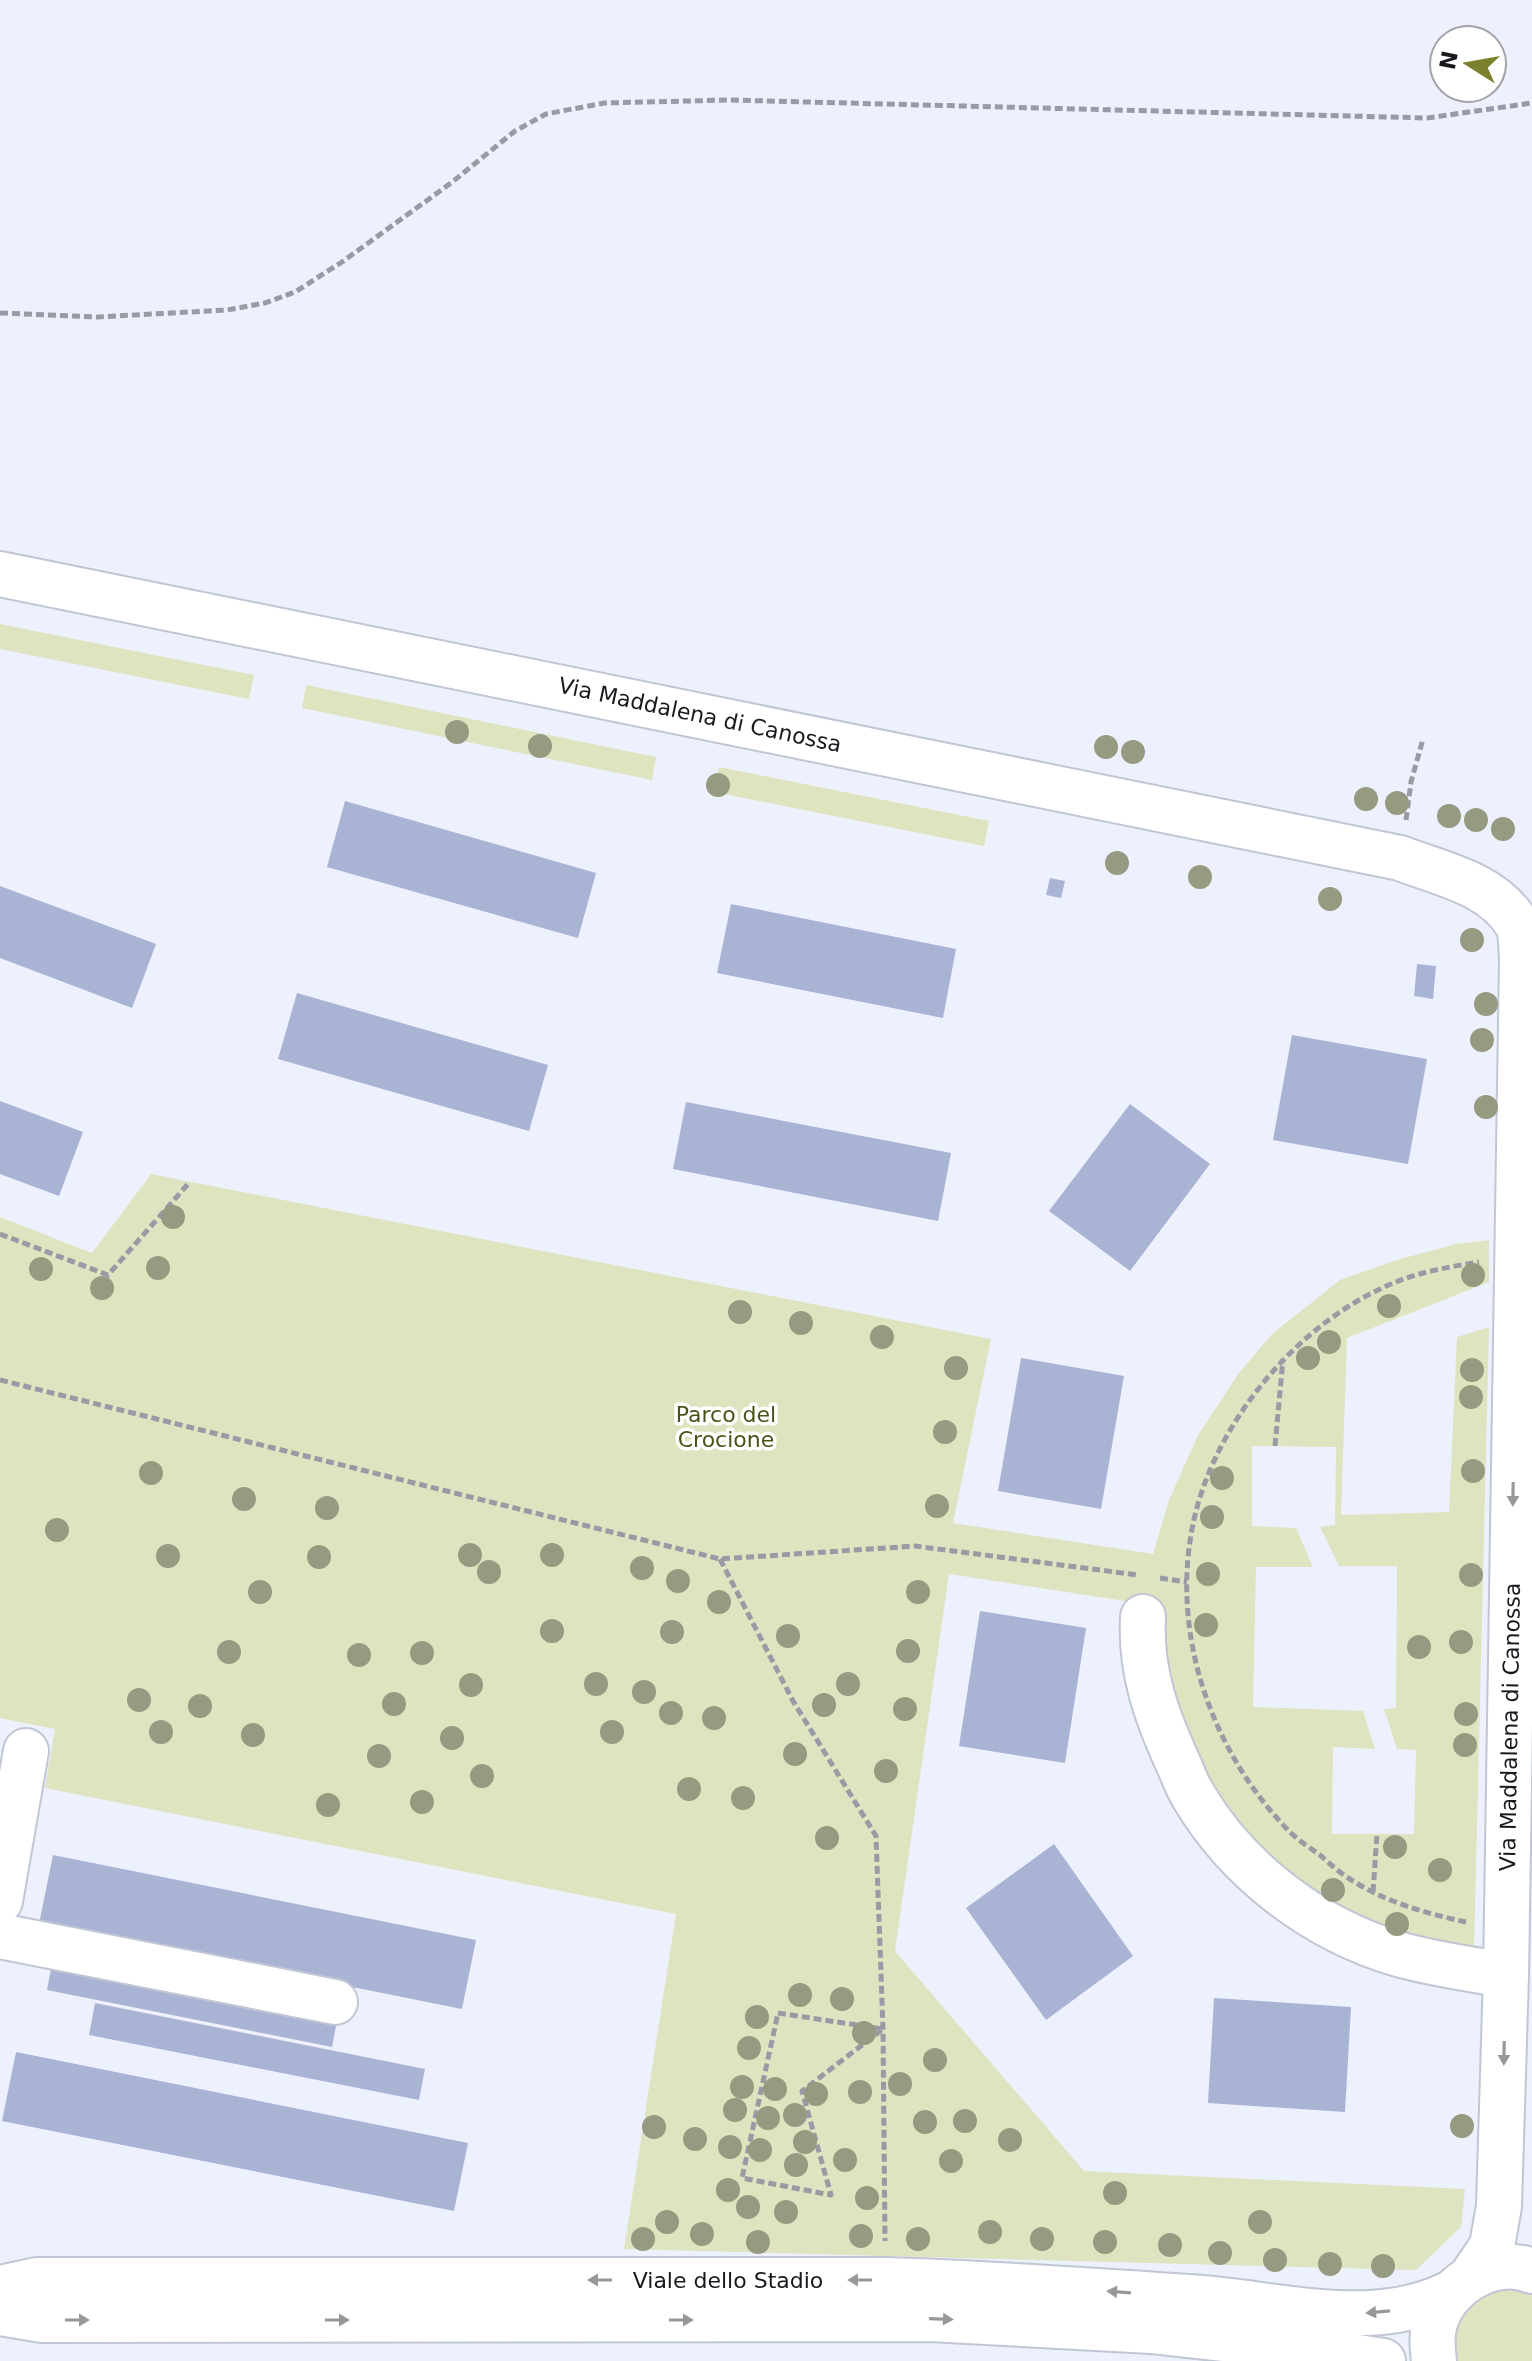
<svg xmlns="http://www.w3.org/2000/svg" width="1532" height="2361" font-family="'DejaVu Sans',sans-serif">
  <rect width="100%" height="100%" fill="#edf1fd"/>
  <g fill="#dfe4c0" fill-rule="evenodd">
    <polygon points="0,624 254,675 249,699 0,649"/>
    <polygon points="306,685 656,757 652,780 302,708"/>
    <polygon points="719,767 989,821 984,846 714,792"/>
    <path d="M151,1174l840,165 -38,184 200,31 16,-54 29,-65 41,-62 33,-39 68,-54 57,-20 59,-16 33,-4v42l-142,56 -6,177 108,-3 8,-175 32,-10 -15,624c-109,-24 -192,-62 -257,-156 -14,-21 -30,-44 -38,-69 -4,-11 -5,-24 -7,-36 -5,-28 -10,-56 -15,-84l-208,-32 -54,377 189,220 381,18 -4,38 -45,43 -792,-21 52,-335 -631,-126 10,-59 -55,-11v-501l92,36zM1252,1446l84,1 -1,78 -15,2 19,39h58l-1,142 -12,1 13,40 19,1 -2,84h-82l1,-87 42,2 -12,-38 -110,-4 3,-140h57l-17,-39 -44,-2z"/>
    <polygon points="1479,2287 1532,2289 1532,2361 1445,2361 1443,2334"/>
  </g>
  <g fill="#a9b3d4">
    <polygon points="345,801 596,873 578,938 327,867"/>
    <polygon points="1050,878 1065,881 1061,898 1046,895"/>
    <polygon points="0,886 156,944 132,1008 0,958"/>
    <polygon points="731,904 956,949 943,1018 717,973"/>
    <polygon points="1417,964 1436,966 1433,999 1414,996"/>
    <polygon points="297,993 548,1065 529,1131 278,1059"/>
    <polygon points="1292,1035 1427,1059 1408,1164 1273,1140"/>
    <polygon points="0,1101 83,1132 59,1196 0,1174"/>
    <polygon points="686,1102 951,1153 938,1221 673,1169"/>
    <polygon points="1130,1104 1210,1164 1130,1271 1049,1211"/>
    <polygon points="1021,1358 1124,1376 1101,1509 998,1491"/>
    <polygon points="980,1611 1086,1628 1065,1763 959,1746"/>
    <polygon points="1054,1844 1133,1956 1046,2020 966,1908"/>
    <polygon points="53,1855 476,1940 462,2009 39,1924"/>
    <polygon points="52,1964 337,2021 332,2047 47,1990"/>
    <polygon points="1214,1998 1351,2007 1345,2112 1208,2103"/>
    <polygon points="95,2003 425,2069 419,2100 89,2035"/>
    <polygon points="16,2052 468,2143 454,2211 2,2121"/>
  </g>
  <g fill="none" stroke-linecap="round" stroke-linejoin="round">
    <g stroke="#c1c6d5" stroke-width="48">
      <g id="minor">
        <path d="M0,574l1400,284c41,16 93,25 117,66 5,9 4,26 5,36l-16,1015 -7,231 -7,40 -21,31"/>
        <path d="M1143,1617c-3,53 13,98 35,146 5,11 9,23 16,34 44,74 120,132 204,157 35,10 71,15 108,21"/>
        <polyline points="0,1901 26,1751"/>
        <polyline points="0,1936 335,2002"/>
        <path d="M0,2288l37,-8h849c101,3 202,10 304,17 86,5 182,37 263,-5"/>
        <polyline points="0,2313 42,2320 930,2319 1151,2331 1287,2346 1383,2361"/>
        <path d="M1434,2361c-2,-15 -3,-30 3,-44 13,-35 59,-61 95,-46"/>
      </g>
    </g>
    <g stroke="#989aa4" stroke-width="5" stroke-dasharray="8 4" stroke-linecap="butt">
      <polyline points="0,313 97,317 227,310 265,303 295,292 342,262 451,183 515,131 546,114 604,103 730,100 1427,118 1532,103"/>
      <polyline points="1406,820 1411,782 1423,739"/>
      <polyline points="0,1234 108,1275 188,1184"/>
      <polyline points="0,1380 720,1559 915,1546 1138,1575"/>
      <polyline points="1275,1446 1283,1359"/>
      <polyline points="720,1559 793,1701 876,1836 883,2029 885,2241"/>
      <polyline points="1160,1578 1187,1582"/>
      <polyline points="1373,1892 1377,1834"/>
      <path d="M1466,1922c-38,-8 -80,-20 -113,-41 -12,-7 -23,-17 -33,-26 -11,-8 -24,-16 -33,-26 -74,-77 -114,-189 -96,-294 17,-105 103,-210 200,-251 27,-12 58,-17 88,-22"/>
      <polygon points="778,2013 883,2029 802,2091 831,2195 742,2178"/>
    </g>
    <use href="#minor" stroke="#fff" stroke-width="44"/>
  </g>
  <g fill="#959a80">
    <circle cx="457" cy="732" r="12"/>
    <circle cx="540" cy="746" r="12"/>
    <circle cx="1106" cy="747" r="12"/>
    <circle cx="1133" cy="752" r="12"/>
    <circle cx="718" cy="785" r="12"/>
    <circle cx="1366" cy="799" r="12"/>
    <circle cx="1397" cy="803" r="12"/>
    <circle cx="1449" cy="816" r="12"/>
    <circle cx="1476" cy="820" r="12"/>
    <circle cx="1503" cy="829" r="12"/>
    <circle cx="1117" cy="863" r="12"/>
    <circle cx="1200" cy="877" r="12"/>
    <circle cx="1330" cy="899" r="12"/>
    <circle cx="1472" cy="940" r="12"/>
    <circle cx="1486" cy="1004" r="12"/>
    <circle cx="1482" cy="1040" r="12"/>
    <circle cx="1486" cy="1107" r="12"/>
    <circle cx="173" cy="1217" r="12"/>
    <circle cx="158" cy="1268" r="12"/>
    <circle cx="41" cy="1269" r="12"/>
    <circle cx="1473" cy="1275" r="12"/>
    <circle cx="102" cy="1288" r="12"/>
    <circle cx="1389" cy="1306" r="12"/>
    <circle cx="740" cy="1312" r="12"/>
    <circle cx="801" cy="1323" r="12"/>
    <circle cx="882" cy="1337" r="12"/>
    <circle cx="1329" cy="1342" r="12"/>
    <circle cx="1308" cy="1358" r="12"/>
    <circle cx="956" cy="1368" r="12"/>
    <circle cx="1472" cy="1370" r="12"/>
    <circle cx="1471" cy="1397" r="12"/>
    <circle cx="945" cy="1432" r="12"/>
    <circle cx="1473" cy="1471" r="12"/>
    <circle cx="151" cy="1473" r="12"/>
    <circle cx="1222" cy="1478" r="12"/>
    <circle cx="244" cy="1499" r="12"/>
    <circle cx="937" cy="1506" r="12"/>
    <circle cx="327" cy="1508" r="12"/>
    <circle cx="1212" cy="1517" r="12"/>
    <circle cx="57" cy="1530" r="12"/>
    <circle cx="470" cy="1555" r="12"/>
    <circle cx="552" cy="1555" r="12"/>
    <circle cx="168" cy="1556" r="12"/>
    <circle cx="319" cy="1557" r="12"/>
    <circle cx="642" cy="1568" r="12"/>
    <circle cx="489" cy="1572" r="12"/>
    <circle cx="1208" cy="1574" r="12"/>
    <circle cx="1471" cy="1575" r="12"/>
    <circle cx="678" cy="1581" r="12"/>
    <circle cx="260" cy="1592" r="12"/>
    <circle cx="918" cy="1592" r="12"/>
    <circle cx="719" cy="1602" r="12"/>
    <circle cx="1206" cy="1625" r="12"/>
    <circle cx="552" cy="1631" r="12"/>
    <circle cx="672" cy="1632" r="12"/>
    <circle cx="788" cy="1636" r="12"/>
    <circle cx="1461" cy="1642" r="12"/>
    <circle cx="1419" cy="1647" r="12"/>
    <circle cx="908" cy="1651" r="12"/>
    <circle cx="229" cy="1652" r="12"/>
    <circle cx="422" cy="1653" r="12"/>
    <circle cx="359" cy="1655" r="12"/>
    <circle cx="596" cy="1684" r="12"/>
    <circle cx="848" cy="1684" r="12"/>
    <circle cx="471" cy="1685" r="12"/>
    <circle cx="644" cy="1692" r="12"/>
    <circle cx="139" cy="1700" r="12"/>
    <circle cx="394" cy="1704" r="12"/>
    <circle cx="824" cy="1705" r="12"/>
    <circle cx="200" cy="1706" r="12"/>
    <circle cx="905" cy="1709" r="12"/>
    <circle cx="671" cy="1713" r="12"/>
    <circle cx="1466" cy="1714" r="12"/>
    <circle cx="714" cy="1718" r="12"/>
    <circle cx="161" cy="1732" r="12"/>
    <circle cx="612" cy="1732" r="12"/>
    <circle cx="253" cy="1735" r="12"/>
    <circle cx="452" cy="1738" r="12"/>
    <circle cx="1465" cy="1745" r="12"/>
    <circle cx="795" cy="1754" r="12"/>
    <circle cx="379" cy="1756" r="12"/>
    <circle cx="886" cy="1771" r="12"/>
    <circle cx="482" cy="1776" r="12"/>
    <circle cx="689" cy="1789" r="12"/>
    <circle cx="743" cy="1798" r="12"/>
    <circle cx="422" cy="1802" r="12"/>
    <circle cx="328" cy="1805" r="12"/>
    <circle cx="827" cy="1838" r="12"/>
    <circle cx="1395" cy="1847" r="12"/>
    <circle cx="1440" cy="1870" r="12"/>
    <circle cx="1333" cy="1890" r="12"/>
    <circle cx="1397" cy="1924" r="12"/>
    <circle cx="800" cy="1995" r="12"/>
    <circle cx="842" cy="1999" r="12"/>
    <circle cx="757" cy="2017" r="12"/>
    <circle cx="864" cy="2033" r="12"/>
    <circle cx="749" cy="2048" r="12"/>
    <circle cx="935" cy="2060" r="12"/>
    <circle cx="900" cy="2084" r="12"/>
    <circle cx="742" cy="2087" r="12"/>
    <circle cx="775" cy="2089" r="12"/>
    <circle cx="860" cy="2092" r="12"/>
    <circle cx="816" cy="2094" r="12"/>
    <circle cx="735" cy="2110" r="12"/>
    <circle cx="795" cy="2115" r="12"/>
    <circle cx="768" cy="2118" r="12"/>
    <circle cx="965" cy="2121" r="12"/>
    <circle cx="925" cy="2122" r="12"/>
    <circle cx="1462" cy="2126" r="12"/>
    <circle cx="654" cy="2127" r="12"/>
    <circle cx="695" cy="2139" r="12"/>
    <circle cx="1010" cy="2140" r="12"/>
    <circle cx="805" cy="2142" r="12"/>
    <circle cx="730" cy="2147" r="12"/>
    <circle cx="760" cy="2150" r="12"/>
    <circle cx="845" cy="2160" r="12"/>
    <circle cx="951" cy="2161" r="12"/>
    <circle cx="796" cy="2165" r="12"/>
    <circle cx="728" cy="2190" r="12"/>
    <circle cx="1115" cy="2193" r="12"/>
    <circle cx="867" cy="2198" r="12"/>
    <circle cx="748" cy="2207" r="12"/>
    <circle cx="786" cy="2212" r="12"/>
    <circle cx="667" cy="2222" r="12"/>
    <circle cx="1260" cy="2222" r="12"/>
    <circle cx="990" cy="2232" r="12"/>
    <circle cx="702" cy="2234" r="12"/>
    <circle cx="861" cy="2236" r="12"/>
    <circle cx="643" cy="2239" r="12"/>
    <circle cx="918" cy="2239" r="12"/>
    <circle cx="1042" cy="2239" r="12"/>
    <circle cx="758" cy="2242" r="12"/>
    <circle cx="1105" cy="2242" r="12"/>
    <circle cx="1170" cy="2245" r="12"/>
    <circle cx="1220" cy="2253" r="12"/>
    <circle cx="1275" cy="2260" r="12"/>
    <circle cx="1330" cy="2264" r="12"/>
    <circle cx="1383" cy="2266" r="12"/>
  </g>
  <defs><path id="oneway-solid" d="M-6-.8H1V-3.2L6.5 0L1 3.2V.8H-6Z" transform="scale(2)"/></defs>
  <g fill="#97989a">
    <use href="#oneway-solid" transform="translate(1513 1494) rotate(91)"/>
    <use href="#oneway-solid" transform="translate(1504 2053) rotate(91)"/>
    <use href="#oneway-solid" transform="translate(600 2280) rotate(180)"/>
    <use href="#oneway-solid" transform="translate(860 2280) rotate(180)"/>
    <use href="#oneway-solid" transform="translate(1119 2292) rotate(-176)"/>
    <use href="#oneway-solid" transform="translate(1378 2312) rotate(175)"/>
    <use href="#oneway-solid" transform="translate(941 2319) rotate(2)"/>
    <use href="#oneway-solid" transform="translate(77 2320)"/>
    <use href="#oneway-solid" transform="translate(337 2320)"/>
    <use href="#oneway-solid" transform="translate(681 2320)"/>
  </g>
  <g text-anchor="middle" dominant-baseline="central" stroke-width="7" stroke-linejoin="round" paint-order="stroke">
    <g font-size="22" fill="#18191f" stroke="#fff">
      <text transform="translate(700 715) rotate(12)">Via Maddalena di Canossa</text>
      <text transform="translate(1510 1727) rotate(-89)">Via Maddalena di Canossa</text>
      <text x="728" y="2280">Viale dello Stadio</text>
    </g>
    <g font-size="22" fill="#4d5219" stroke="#fff">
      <text x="726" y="1414">Parco del<tspan x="726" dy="25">Crocione</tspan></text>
    </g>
  </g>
  <g transform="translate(1468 64) rotate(281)"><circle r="38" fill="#ffffff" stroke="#a3a3a5" stroke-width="2"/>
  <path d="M0-6L14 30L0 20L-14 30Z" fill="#7a802b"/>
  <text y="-12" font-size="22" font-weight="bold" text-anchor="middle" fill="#18191f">N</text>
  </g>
</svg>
